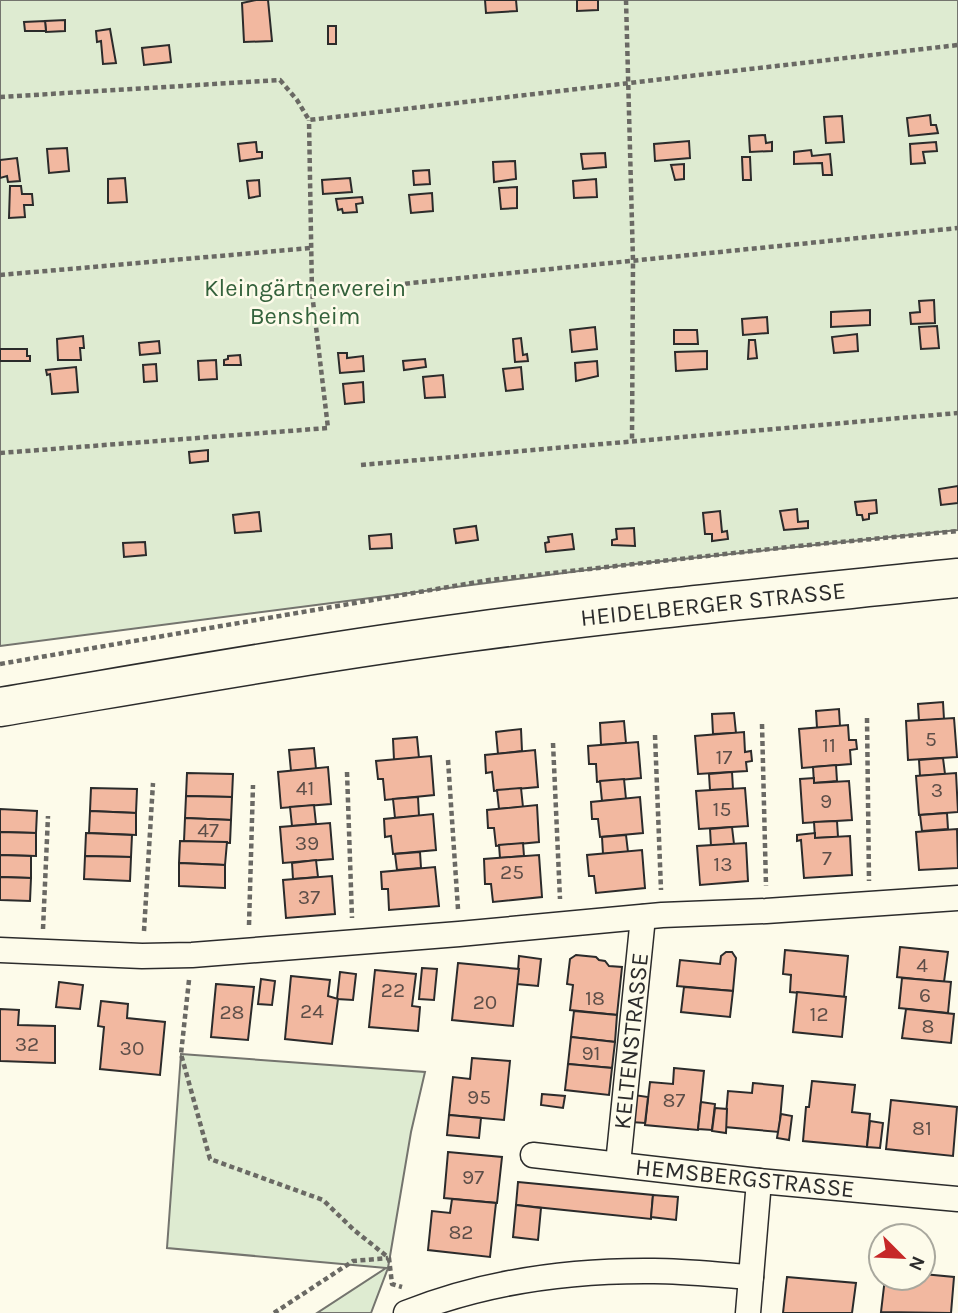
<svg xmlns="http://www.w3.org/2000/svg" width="958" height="1313" font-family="Karla,sans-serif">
  <rect width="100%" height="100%" fill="#fdfbea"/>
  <g fill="#deebd1" stroke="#74746e" stroke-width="2">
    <polygon points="0,0 958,0 958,530 625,565 0,646"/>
    <polygon points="181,1054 425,1072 411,1132 388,1268 371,1313 317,1313 386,1268 167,1248"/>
  </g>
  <g fill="#f2b8a0" stroke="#2b2b2b" stroke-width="2">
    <polygon points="256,0 268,0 272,41 244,42 242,3"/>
    <polygon points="485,0 516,0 517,11 486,13"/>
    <polygon points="577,0 598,0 598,10 577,11"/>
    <polygon points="65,20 65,31 46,32 45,21"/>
    <polygon points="45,21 46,31 25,31 24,22"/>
    <rect x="328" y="26" width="8" height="18"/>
    <polygon points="110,29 116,63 103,64 101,41 97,42 96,31"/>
    <polygon points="169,45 171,62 144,65 142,48"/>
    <polygon points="930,115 931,125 936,125 938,133 909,136 907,118"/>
    <polygon points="842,116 844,142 826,143 824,117"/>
    <polygon points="765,135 766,143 772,142 772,151 750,152 749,136"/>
    <polygon points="689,141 690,158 655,161 654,144"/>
    <polygon points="256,142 257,152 262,152 262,158 240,161 238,144"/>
    <polygon points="936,142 937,151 923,152 925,163 911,164 910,144"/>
    <polygon points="67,148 69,171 49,173 47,149"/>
    <polygon points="811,150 812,156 830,154 832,175 823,175 822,163 794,164 794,152"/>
    <polygon points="605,153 606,167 583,169 581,154"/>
    <polygon points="742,157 750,157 751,180 743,180"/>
    <polygon points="17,158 20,181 8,182 7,176 0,178 0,160"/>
    <polygon points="515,161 516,179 494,182 493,162"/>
    <polygon points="684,164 684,179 675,180 671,165"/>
    <polygon points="429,170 430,184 414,185 413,171"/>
    <polygon points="125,178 127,202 108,203 108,179"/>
    <polygon points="350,178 352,192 323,194 322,180"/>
    <polygon points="596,179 597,197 574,198 573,181"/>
    <polygon points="259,180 260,196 249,198 247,181"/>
    <polygon points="10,186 21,186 22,194 32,194 33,205 24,205 25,217 9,218"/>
    <polygon points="517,187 517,208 501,209 499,188"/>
    <polygon points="432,193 433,211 411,213 409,195"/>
    <polygon points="362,197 363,203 356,204 357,212 343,213 342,209 338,210 336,199"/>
    <polygon points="934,300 935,323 911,324 910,313 920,312 919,301"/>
    <polygon points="870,310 870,325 831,327 831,312"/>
    <polygon points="767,317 768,333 743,335 742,319"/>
    <polygon points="937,326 939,348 921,349 919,327"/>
    <polygon points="595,327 597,349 572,352 570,330"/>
    <polygon points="674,330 697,330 698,344 674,344"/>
    <polygon points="857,334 858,351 834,353 832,337"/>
    <polygon points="83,336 84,348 80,348 81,360 58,360 57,339"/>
    <polygon points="521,338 523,355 527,354 528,361 515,362 513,339"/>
    <polygon points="749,340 755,340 757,358 748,359"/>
    <polygon points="159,341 160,353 140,355 139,343"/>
    <polygon points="0,349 27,349 27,356 30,356 30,361 0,361"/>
    <polygon points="707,351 707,369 676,371 675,352"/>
    <polygon points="338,353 347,353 347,358 363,356 364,371 340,373"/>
    <polygon points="240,355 241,365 224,365 224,360 228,359 228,356"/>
    <polygon points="425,359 426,367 404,370 403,361"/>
    <polygon points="216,360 217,379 199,380 198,361"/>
    <polygon points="597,361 598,376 576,381 575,363"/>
    <polygon points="156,364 157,381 144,382 143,365"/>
    <polygon points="76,367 78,392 52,394 50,374 47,375 46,370"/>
    <polygon points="521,367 523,389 506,391 503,369"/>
    <polygon points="443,375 445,397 425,398 423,377"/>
    <polygon points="363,382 364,402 345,404 343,384"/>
    <polygon points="208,450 208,461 190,463 189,452"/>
    <polygon points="958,486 958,503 941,505 939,489"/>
    <polygon points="876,500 877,513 869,514 869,519 863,520 862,515 857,515 855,502"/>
    <polygon points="797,509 798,522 808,521 808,528 784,530 780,511"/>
    <polygon points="720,511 722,532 727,531 728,539 712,541 712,534 705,534 703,513"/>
    <polygon points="259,512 261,531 235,533 233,515"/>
    <polygon points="476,526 478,540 456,543 454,529"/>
    <polygon points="634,528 635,546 612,545 612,540 617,539 616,529"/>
    <polygon points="391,534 392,548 370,549 369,536"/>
    <polygon points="572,534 574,549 546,552 545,543 549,542 548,537"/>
    <polygon points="145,542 146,555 124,557 123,543"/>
    <polygon points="943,702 944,719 919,721 918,704"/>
    <polygon points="839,709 840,726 817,728 816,711"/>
    <polygon points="734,713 736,733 713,734 712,714"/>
    <polygon points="954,718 957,757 908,760 906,721"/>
    <polygon points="624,721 626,743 601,745 600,723"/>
    <polygon points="848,725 849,740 856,740 857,749 850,750 851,764 802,768 799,729"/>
    <polygon points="521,729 522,751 498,754 496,732"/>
    <polygon points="744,732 745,752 751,751 752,761 746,762 747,771 698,774 695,736"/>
    <polygon points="417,737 419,758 394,760 393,739"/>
    <polygon points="638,742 641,778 597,782 596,764 589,764 588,746"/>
    <polygon points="314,748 316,769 291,771 289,750"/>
    <polygon points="535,750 538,787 494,791 492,772 486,773 485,755"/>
    <polygon points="431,756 434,795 385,800 383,779 378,779 376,761"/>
    <polygon points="943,758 945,774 920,776 919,760"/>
    <polygon points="836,765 837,781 814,783 813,767"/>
    <polygon points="328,767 331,804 281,808 278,772"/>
    <polygon points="732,772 733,789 710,790 709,774"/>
    <polygon points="187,773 233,774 232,797 186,796"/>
    <polygon points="956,773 958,812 919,815 916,776"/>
    <polygon points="814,778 814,783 849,781 852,820 803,823 800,779"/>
    <polygon points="624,779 626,799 602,801 600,781"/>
    <polygon points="91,788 137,789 136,813 90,811"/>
    <polygon points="521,788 523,807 499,809 497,790"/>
    <polygon points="745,788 748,826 699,829 696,791"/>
    <polygon points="186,796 232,797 231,820 185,818"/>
    <polygon points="418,797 419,816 395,818 393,799"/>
    <polygon points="640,797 643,833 600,837 598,819 592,819 591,802"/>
    <polygon points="314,805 316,824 292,826 290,807"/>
    <polygon points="537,805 539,842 496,846 494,828 488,828 487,810"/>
    <polygon points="0,809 37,811 36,833 0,832"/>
    <polygon points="90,811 136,813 136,835 89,833"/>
    <polygon points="947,813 948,829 922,831 920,815"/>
    <polygon points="433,814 436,850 393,854 391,836 385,837 384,819"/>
    <polygon points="185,818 231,820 230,843 184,841"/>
    <polygon points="837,821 838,837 815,838 814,822"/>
    <polygon points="330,823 333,859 283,863 280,827"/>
    <polygon points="732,827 734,844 711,846 710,829"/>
    <polygon points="957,829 958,868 919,870 916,832"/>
    <polygon points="0,832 36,833 36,856 0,855"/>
    <polygon points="86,833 132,835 131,857 85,856"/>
    <polygon points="815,833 815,838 850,836 852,875 804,878 801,840 797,841 797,835"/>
    <polygon points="626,835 628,852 603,854 602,837"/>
    <polygon points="180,841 227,842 225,865 179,863"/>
    <polygon points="523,843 524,856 500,858 499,845"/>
    <polygon points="746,843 748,881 700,885 697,846"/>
    <polygon points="642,850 645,888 596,893 594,876 589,876 587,855"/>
    <polygon points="420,852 421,868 397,870 395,854"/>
    <polygon points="0,855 31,856 31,878 0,877"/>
    <polygon points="539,855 542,897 493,902 491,884 485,884 484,859"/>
    <polygon points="85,856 131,857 130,881 84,879"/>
    <polygon points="316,860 318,877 293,879 292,863"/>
    <polygon points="179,863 225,865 225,888 179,886"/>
    <polygon points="435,867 439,906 389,910 388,889 382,889 381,872"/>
    <polygon points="332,876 335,914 286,918 283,880"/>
    <polygon points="0,877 31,878 30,901 0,900"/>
    <polygon points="900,947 948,952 944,982 897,977"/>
    <polygon points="785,950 848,956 844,997 790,992 791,975 783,974"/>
    <polygon points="726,952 732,952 736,958 733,991 677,986 680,960 720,964 721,956"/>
    <polygon points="576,955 596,957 599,960 605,961 609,966 622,967 617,1015 570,1010 573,985 567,984 570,959"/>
    <polygon points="519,956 541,959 538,986 517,984"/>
    <polygon points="458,963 519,969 513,1026 452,1020"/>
    <polygon points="422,968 437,969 434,1000 419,999"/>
    <polygon points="375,970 416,974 412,1006 420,1007 418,1031 369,1027"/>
    <polygon points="340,972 356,974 353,1000 337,999"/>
    <polygon points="291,976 330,980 328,996 338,999 332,1044 285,1039"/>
    <polygon points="902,978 951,982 948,1013 899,1008"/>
    <polygon points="261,979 275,981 272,1005 258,1004"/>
    <polygon points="59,982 83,985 80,1009 56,1007"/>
    <polygon points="216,984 254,987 248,1040 211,1037"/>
    <polygon points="684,987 733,991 730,1017 681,1012"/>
    <polygon points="797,992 846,997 842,1037 793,1032"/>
    <polygon points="101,1001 128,1004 127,1018 165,1022 160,1075 100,1069 104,1027 98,1026"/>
    <polygon points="0,1009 19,1010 18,1025 55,1026 55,1063 0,1061"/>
    <polygon points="906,1009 954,1014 951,1043 902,1038"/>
    <polygon points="574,1011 617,1015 615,1042 571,1037"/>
    <polygon points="571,1037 615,1042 612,1068 568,1064"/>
    <polygon points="472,1058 510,1061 504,1120 449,1115 453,1077 470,1079"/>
    <polygon points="568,1064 612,1068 609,1095 565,1090"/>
    <polygon points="674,1068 704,1071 698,1130 645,1125 650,1082 673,1084"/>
    <polygon points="812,1081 855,1085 852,1112 870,1114 867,1147 803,1141 806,1107 809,1107"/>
    <polygon points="753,1083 783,1086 779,1132 725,1127 728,1091 752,1093"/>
    <polygon points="542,1094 565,1096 563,1108 541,1105"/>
    <polygon points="634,1095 648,1097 645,1123 631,1122"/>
    <polygon points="891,1100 957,1107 953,1156 886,1149"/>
    <polygon points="701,1102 715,1104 712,1130 698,1129"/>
    <polygon points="715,1108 727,1109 726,1133 712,1131"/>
    <polygon points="781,1114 792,1116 789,1140 777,1138"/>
    <polygon points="449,1115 481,1118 479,1138 447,1135"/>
    <polygon points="870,1121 883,1123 880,1148 867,1147"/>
    <polygon points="448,1152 502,1157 497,1203 444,1198"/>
    <polygon points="518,1182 653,1195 651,1219 516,1205"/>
    <polygon points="653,1195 678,1197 676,1220 651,1217"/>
    <polygon points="452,1199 496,1203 490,1257 428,1250 432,1211 450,1213"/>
    <polygon points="516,1205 541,1208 538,1240 513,1237"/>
    <polygon points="923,1274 954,1277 951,1313 881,1312 885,1278 923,1278"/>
    <polygon points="787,1277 856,1283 852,1313 783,1313"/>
  </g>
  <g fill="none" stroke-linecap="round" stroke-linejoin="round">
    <g stroke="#2b2b2b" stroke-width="27">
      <g id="minor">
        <polyline points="0,950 142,956 192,955 459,934 662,915 766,911 958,898"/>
        <polyline points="533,1155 759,1181 958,1199"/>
        <polyline points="618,1164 643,917"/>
        <path d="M406,1313c78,-31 163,-43 248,-42 32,0 65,4 97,6"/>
        <polyline points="748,1313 759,1181"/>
      </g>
    </g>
    <g stroke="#2b2b2b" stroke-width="41">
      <path id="primary" d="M0,707c156,-26 313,-54 470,-75 162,-22 325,-37 488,-54"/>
    </g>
    <g stroke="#6a6964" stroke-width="4.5" stroke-dasharray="5 3.5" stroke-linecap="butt">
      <polyline points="626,0 633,261 632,440"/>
      <polyline points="0,97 280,80 297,100 309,120 958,45"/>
      <polyline points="0,275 311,248"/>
      <polyline points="312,293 958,228"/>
      <polyline points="0,453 328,428 312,293 309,120"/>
      <polyline points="361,465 958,413"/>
      <polyline points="0,664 489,580 798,546 958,531"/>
      <polyline points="867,718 869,881"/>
      <polyline points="762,724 766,886"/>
      <polyline points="655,735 661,890"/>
      <polyline points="553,743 560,899"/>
      <polyline points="448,760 458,909"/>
      <polyline points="347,772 352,918"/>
      <polyline points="249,925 253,785"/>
      <polyline points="43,929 48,816"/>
      <polyline points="144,931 153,783"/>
      <polyline points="189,980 181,1054 210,1159 323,1200 354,1230 389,1258 392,1284 402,1287"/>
      <polyline points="274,1313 353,1261 388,1258"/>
    </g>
    <use href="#minor" stroke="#fdfbea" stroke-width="24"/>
    <use href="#primary" stroke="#fdfbea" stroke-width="38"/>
  </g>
  <g text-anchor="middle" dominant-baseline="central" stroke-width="5" stroke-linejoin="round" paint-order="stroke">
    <g font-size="21" fill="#5d4e48">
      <text x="931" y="739">5</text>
      <text x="829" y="745">11</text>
      <text x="724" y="757">17</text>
      <text x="305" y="788">41</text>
      <text x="937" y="790">3</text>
      <text x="826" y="801">9</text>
      <text x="722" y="809">15</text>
      <text x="208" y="830">47</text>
      <text x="307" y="843">39</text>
      <text x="827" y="858">7</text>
      <text x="723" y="864">13</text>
      <text x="512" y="872">25</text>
      <text x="309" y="897">37</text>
      <text x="922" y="965">4</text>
      <text x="393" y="990">22</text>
      <text x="925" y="995">6</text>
      <text x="595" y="998">18</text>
      <text x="485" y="1002">20</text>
      <text x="312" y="1011">24</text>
      <text x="232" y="1012">28</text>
      <text x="819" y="1014">12</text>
      <text x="928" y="1026">8</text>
      <text x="27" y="1044">32</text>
      <text x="132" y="1048">30</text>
      <text x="591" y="1053">91</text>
      <text x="479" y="1097">95</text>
      <text x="674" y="1100">87</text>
      <text x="922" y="1128">81</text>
      <text x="473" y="1177">97</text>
      <text x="461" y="1232">82</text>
    </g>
    <g font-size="24" fill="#34623c" stroke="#fdfbea">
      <text x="305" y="288">Kleingärtnerverein<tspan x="305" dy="28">Bensheim</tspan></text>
    </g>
    <g font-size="24" fill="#2b2b2b" stroke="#fdfbea">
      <text transform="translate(713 604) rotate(-6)">HEIDELBERGER STRASSE</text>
      <text transform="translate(631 1041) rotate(-84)">KELTENSTRASSE</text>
      <text transform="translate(745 1178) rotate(6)">HEMSBERGSTRASSE</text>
    </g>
  </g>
  <g transform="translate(902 1257) rotate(114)"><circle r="33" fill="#fdfbea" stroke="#a9a89e" stroke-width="2"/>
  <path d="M0-5L12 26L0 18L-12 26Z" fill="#c62828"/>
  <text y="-10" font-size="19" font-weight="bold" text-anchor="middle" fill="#2b2b2b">N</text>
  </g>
</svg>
